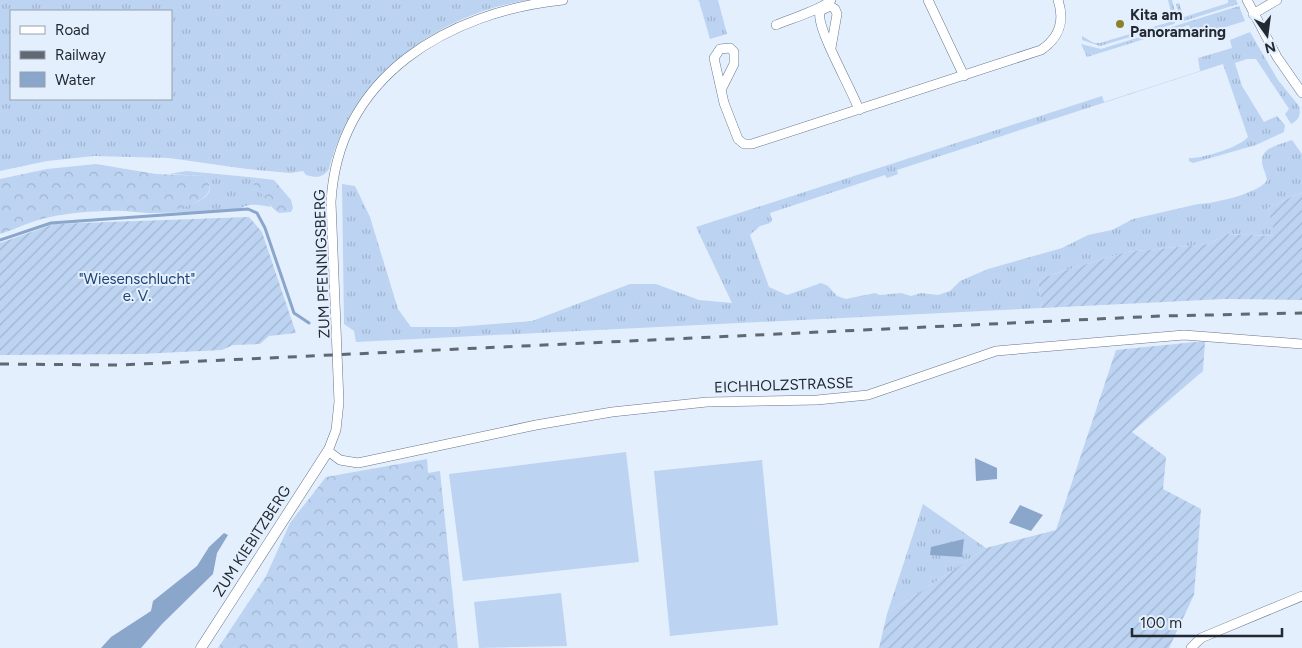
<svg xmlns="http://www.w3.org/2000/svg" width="1302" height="648" font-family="Figtree,sans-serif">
  <defs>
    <pattern id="grass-tufts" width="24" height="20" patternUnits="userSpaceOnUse" patternTransform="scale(1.25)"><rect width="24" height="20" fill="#bcd3f1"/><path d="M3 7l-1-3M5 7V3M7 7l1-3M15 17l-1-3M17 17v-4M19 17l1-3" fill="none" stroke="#a1b5cf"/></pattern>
    <pattern id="forest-crowns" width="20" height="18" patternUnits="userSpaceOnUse" patternTransform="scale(1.25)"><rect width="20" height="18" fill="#bcd3f1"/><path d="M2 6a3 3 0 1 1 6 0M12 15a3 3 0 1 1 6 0" fill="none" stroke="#a1b5cf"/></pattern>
    <pattern id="garden-furrows" width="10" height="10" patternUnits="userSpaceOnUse" patternTransform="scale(1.25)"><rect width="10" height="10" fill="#bcd3f1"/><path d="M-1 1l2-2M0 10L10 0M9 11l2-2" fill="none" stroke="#a1b5cf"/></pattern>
  </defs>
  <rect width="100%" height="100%" fill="#e4effe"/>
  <g fill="url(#grass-tufts)" fill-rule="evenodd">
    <path d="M0,0h529c-92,14 -176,76 -200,169 -6,9 -13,9 -23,6l-3,-4 -12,2 -44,-4 -78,-11 -75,-2 -47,5 -47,10zM171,11v88h-160v-88z"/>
    <polygon points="697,0 718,0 727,34 710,39 699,1"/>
    <polygon points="1168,0 1172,0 1177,19 1174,24 1100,46 1082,40 1082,36 1094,43 1100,43 1173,21"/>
    <polygon points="1228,0 1236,0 1238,4 1184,21 1180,18 1176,4 1179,3 1184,17 1228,3"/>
    <polygon points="1239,6 1245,21 1193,37 1189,25 1087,57 1081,44 1101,49"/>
    <path d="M1250,32l28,48 21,26c2,9 0,14 -8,18l-6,-10 4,-5 -33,-50h-9l-12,4 7,23 22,36 13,-6 8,9 -1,7 -28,13 -63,18 -4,-2v-3c13,1 51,-11 59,-21l-25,-73 -326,106 1,4 -11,4 -2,-3 -115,38 2,7 -2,3 -10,3 -10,9 19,52 18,8 34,-12 7,3 9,10 9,3 29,-6 5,2 21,-2 10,3 10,-3 17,2 12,-4 10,-10 28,-12 74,-21 26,-13 24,-5 21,-11 65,-15c14,0 63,-11 69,-24 -1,-7 -5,-13 -5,-19 -1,-14 21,-17 30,-21l10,14v38l-34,16 8,28 -49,-2 -18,10 -83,8 -88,27 4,29 -686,34 -2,-11 -10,-7 -2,-140 13,2 15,31 28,92 13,18h45l76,-6 98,-37h26l43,16 33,3 -36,-76 406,-131 2,6 96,-31 -2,-13 34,-10 -2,-8z"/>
    <path d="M186,171l72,7 -4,5v4l10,8 7,12c-12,-2 -24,-5 -33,4l-87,2c15,-3 78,-9 53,-37l-35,-2z"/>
    <polygon points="923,504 986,548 887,614"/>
  </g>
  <g fill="url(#forest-crowns)">
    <path d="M96,164l60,10 48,2c24,26 -38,37 -55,37 -13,0 -25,-3 -38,-2 -19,0 -42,2 -61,6 -17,3 -34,12 -50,17v-55l47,-10z"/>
    <path d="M258,178l16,2 17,20 2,8 -2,4 -12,1c-10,-6 -14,-18 -25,-26v-4z"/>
    <polygon points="427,459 428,473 440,471 458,648 218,648 266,576 290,523 326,477"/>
  </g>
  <g fill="url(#garden-furrows)">
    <polygon points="1302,192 1302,300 1224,299 1042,308 1038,279 1126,252 1209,244 1227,234 1275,236 1268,208"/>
    <polygon points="249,217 262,232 296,333 269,336 260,344 233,345 222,350 140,354 0,355 0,243 54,224"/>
    <polygon points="1205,341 1203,371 1132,432 1166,457 1163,489 1201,509 1194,595 1169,648 879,648 887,614 986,548 1056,530 1116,350"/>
  </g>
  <g fill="#bcd3f1">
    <polygon points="626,452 639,562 463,581 449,474"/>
    <polygon points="762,460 778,625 670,636 654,471"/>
    <polygon points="561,593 567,646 479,648 474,602"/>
  </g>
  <g fill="#8aa6ca">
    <polygon points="975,458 997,468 997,479 976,481"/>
    <polygon points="1020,505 1043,515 1031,531 1009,523"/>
    <polygon points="224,533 228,535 217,553 213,574 162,624 141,648 101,648 111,637 151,611 153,601 197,566 209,547"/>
    <polygon points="964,539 962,557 930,555 931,547"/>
  </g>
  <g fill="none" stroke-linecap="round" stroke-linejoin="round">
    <polyline stroke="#8aa6ca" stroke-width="3" points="0,240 51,223 248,209 257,213 265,228 294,313 309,323"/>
    <g stroke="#66768b" stroke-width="10">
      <g id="minor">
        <path d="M563,0c-115,12 -225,76 -232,202l8,200 -3,28 -8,21 12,9 18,3 178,-38 76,-13 95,-10 110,-2 51,-5 128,-44 188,-16 118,9"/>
        <polyline points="928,0 964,76"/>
        <polyline points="1247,0 1277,57 1302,93"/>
        <polyline points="1253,14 1277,0"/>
        <path d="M776,25c14,-6 47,-16 55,-25"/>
        <path d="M831,48l6,-34 -2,-5 -5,-3 -10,5c-5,16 32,78 39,99"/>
        <path d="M721,90l13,-26v-12l-4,-4 -10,1 -6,9 10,45 14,36 6,5h8l289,-94c18,-12 24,-29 17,-50"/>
        <polyline points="1191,648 1201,638 1302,596"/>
      </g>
    </g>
    <g stroke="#66768b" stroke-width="11">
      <polyline id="tertiary" points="201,648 328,451"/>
    </g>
    <use href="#minor" stroke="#fff" stroke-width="9"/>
    <use href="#tertiary" stroke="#fff" stroke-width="10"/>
    <polyline stroke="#606872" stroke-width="3" stroke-dasharray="9 9" stroke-linecap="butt" points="0,364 119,365 1161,316 1302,313"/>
  </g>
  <circle fill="#8b832a" stroke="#e4effe" stroke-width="2" cx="1120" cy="24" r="5"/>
  <g text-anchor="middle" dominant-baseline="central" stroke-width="4" stroke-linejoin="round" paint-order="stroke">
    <g font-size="15" font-weight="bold" fill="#232932" stroke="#e4effe" text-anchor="start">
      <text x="1130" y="15">Kita am<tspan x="1130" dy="17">Panoramaring</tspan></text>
    </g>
    <g font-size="15" fill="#232932" stroke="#e4effe">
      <text transform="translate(322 264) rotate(-92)">ZUM PFENNIGSBERG</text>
      <text transform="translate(784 385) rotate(-2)">EICHHOLZSTRASSE</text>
      <text transform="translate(252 541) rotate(-57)">ZUM KIEBITZBERG</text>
    </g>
    <g font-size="15" fill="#1d4372" stroke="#e4effe">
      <text x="137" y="279">"Wiesenschlucht"<tspan x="137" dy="17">e. V.</tspan></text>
    </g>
  </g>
  <rect x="10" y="10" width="162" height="90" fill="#e4effe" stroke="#97a0ac"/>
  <rect x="20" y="26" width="25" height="8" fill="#ffffff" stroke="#97a0ac"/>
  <text x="55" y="35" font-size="15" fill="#232932">Road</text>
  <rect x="20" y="51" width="25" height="8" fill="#606872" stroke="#97a0ac"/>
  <text x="55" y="60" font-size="15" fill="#232932">Railway</text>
  <rect x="20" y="72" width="25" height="15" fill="#8aa6ca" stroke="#97a0ac"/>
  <text x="55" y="85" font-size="15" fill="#232932">Water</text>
  <g transform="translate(1267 35) rotate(166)" stroke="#e4effe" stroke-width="4" paint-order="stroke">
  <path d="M0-4L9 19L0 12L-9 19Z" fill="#232932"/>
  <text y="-8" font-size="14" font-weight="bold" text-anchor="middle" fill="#232932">N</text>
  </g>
  <path d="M1132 628v8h150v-8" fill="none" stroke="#232932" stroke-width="2.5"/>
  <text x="1140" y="628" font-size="15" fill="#232932" stroke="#e4effe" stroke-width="4" paint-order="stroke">100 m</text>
</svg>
